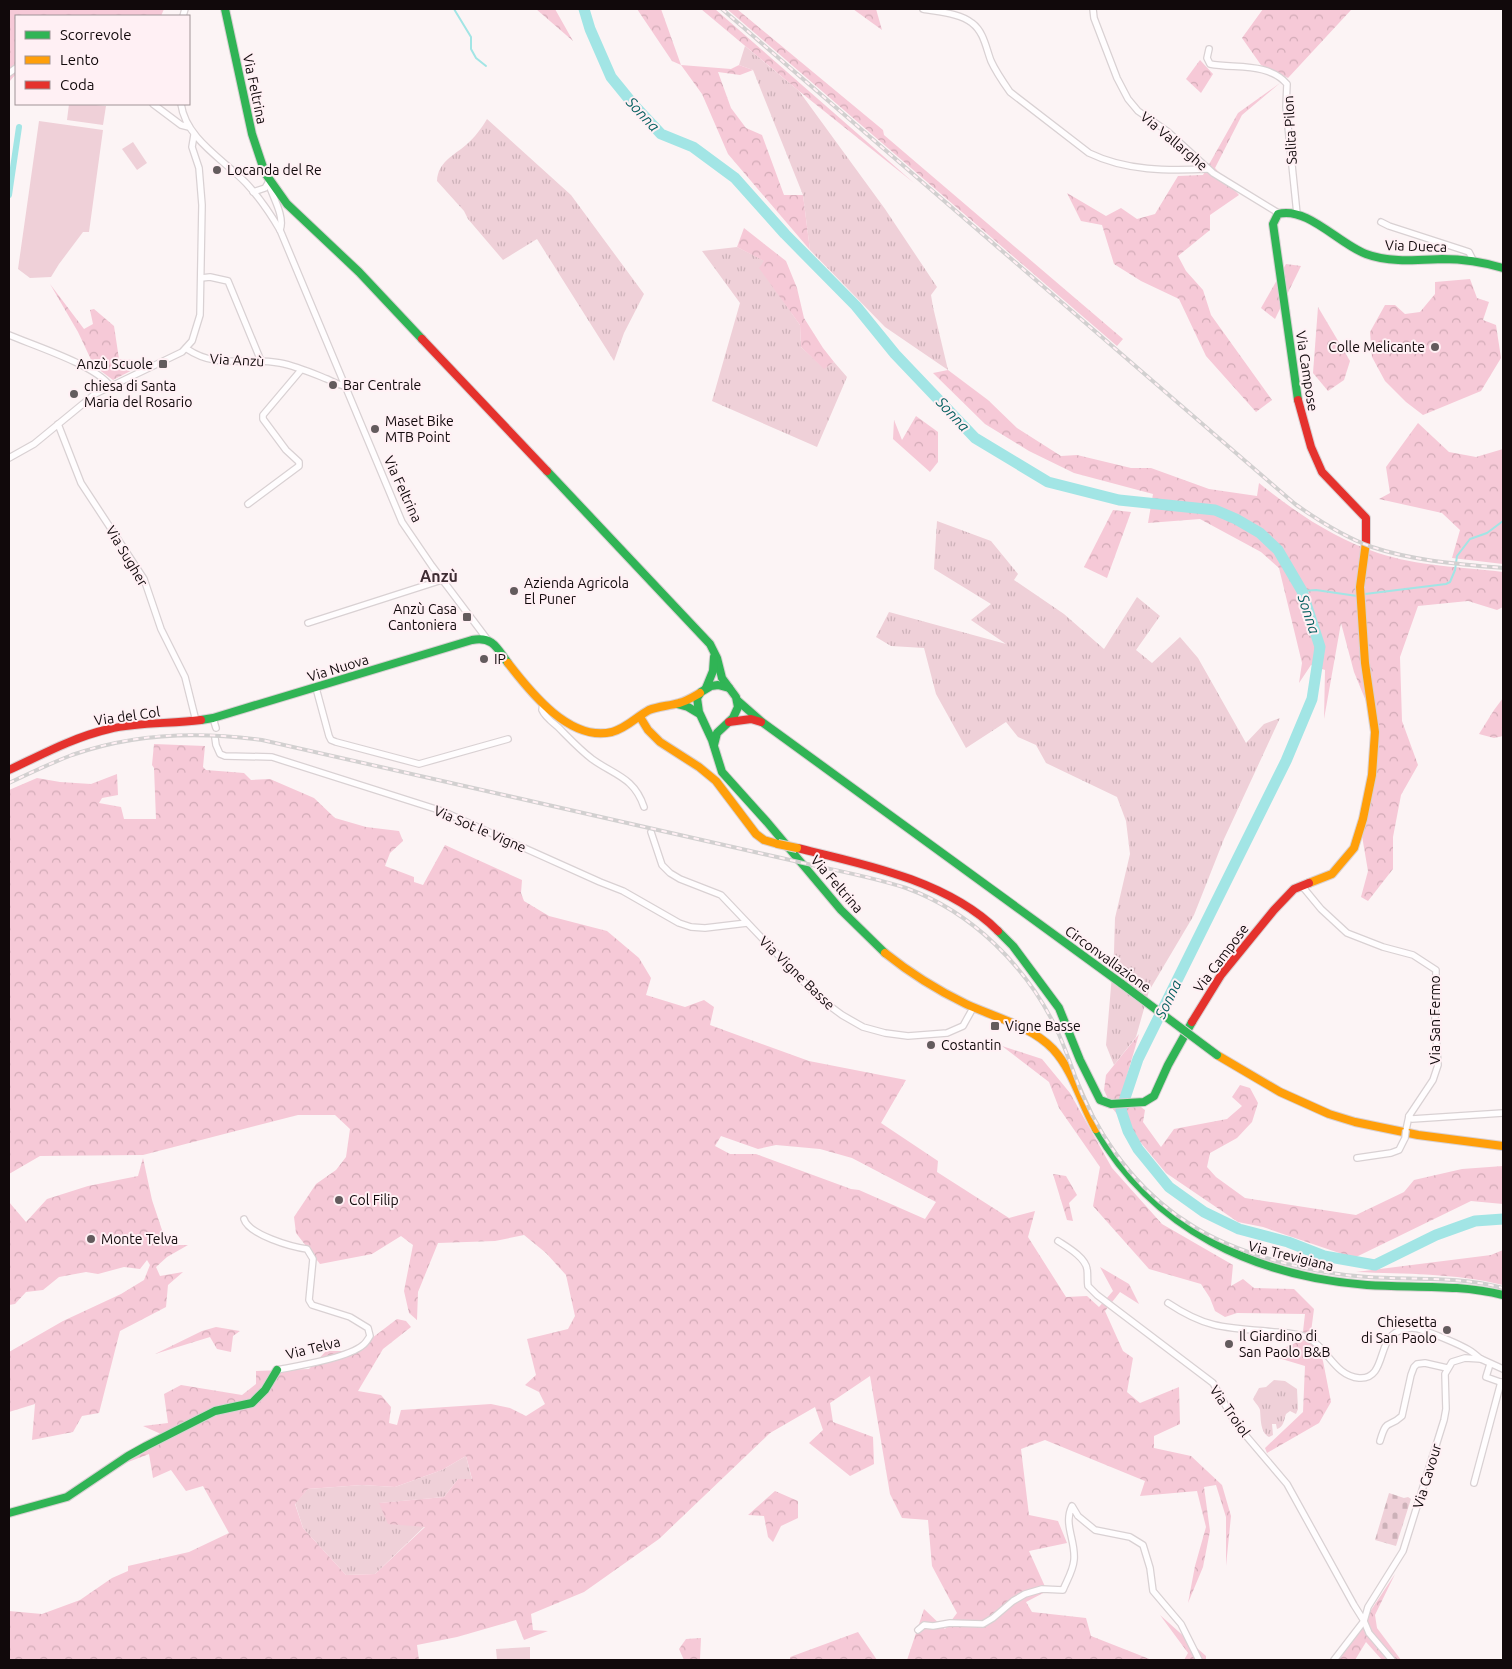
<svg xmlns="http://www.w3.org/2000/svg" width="1512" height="1669" font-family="Ubuntu,sans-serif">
  <defs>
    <pattern id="grass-tufts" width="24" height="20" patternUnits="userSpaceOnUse" patternTransform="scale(1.25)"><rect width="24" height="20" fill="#efd0d8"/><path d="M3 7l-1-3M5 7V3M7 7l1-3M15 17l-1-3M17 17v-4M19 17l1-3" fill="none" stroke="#ccb1b8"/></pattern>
    <pattern id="forest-crowns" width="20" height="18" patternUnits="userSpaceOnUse" patternTransform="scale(1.25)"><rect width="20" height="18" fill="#f6c9d7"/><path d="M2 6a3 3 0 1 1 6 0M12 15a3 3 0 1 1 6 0" fill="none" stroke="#d2abb7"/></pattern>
    <pattern id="cemetery-stones" width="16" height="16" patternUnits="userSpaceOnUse" patternTransform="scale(1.25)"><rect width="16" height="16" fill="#efd0d8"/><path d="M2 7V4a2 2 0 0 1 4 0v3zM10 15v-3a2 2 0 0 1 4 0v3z" fill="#ccb1b8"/></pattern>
  </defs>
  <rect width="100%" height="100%" fill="#fcf4f5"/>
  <g fill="url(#grass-tufts)">
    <polygon points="745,46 799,91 885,209 937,287 931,295 933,307 948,370 885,327 810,250 803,195 753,70 739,65"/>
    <path d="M487,119l84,76 73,99 -20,39 -10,28 -77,-122 -34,21 -35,-41 -4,-8 -27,-30c1,-19 16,-25 29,-36 9,-8 15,-16 21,-26z"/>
    <polygon points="737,247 765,261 760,268 800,325 801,347 824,368 834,362 847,377 817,447 712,401 740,303 702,251"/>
    <polygon points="937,521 991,541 1018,574 1014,580 1064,614 1104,649 1137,597 1160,616 1136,650 1152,663 1180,637 1198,658 1246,743 1264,724 1280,718 1224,839 1194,915 1149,991 1136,1037 1114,1065 1106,1045 1114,952 1115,918 1130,854 1126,821 1117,797 1046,763 1036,745 1018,737 1006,722 966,748 936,694 924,648 891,646 876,637 889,612 1006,644 971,620 991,604 934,569"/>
    <path d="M1274,1380l11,1 12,8 1,20 -2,5 -6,-3 -4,3c-2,5 -2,13 -9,15l-1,-5h-4l1,11 -4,2c-9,-5 -8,-18 -9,-27 -1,-4 -5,-7 -7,-11l6,-11 7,-1z"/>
    <polygon points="466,1456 472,1480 458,1479 444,1497 380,1503 425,1526 375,1574 346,1575 303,1528 295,1503 308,1489 362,1485 395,1487 442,1470"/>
  </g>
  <g fill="url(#forest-crowns)" fill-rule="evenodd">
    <polygon points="9,9 164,9 161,16 16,16 16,74 9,82"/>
    <polygon points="536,9 555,9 573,41"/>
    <polygon points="637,9 661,9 681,65 731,69 739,65 753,70 740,75 718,72 731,108 746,128 762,135 784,195 803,195 810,250 728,154 702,94 681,65 672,61"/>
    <polygon points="701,9 715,9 914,183 799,91"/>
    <polygon points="727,9 737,9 883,130 884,135 1123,339 1117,346"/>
    <polygon points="853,9 876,9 882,30"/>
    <polygon points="1263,9 1357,9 1351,10 1288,78 1261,65 1242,38"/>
    <polygon points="1200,60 1213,74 1201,93 1186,79"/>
    <polygon points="1280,83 1242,115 1215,168 1239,195 1210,215 1210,230 1178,256 1186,271 1203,290 1211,315 1272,400 1256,412 1206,356 1179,299 1141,281 1114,264 1102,225 1081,221 1067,193 1106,216 1121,208 1137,219 1155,214 1178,176 1203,175 1238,113"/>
    <polygon points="744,228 786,261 797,288 804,318 823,348 834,362 824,369 801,347 800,325 759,268 764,261 737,247"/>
    <polygon points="1286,264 1301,266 1275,319 1261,308"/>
    <polygon points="1470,279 1477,298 1489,302 1483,320 1496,325 1501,358 1481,391 1423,415 1406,402 1385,381 1372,357 1370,332 1385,305 1395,305 1405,314 1420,312 1435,294 1435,282"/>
    <polygon points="50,284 84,329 93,324 90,310 94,309 114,326 119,359 150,361 113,380 94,366 78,332"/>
    <polygon points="1318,307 1350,361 1344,380 1328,391 1313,373"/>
    <path d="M948,370l40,30 29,28 44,28 16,-1 54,13h20l58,21 48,7 2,-13c36,29 74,55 119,70 39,13 84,14 125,19v35l-6,3 -29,-9 -50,5 -18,51 2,64 16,44 -17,30 -8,42v32l-25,32 -7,-4 7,-26 -6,-35 17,-103 -25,-61 -13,-49 -17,96 1,-49 -14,-5 -12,18 3,-20 -23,-95 -18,-16 -61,-33 -52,4 5,-29 -79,-21 -45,-22 -44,-27 -52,-51z"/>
    <polygon points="916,416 938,432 938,462 930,472 893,439 894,420 902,440"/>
    <polygon points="1418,423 1449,452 1476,457 1503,449 1503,564 1452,558 1460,530 1442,513 1379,499 1390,493 1386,467"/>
    <polygon points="1113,510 1131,512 1107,578 1084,567"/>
    <polygon points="1503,698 1503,736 1494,738 1479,734 1494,710"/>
    <path d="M154,744l51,2 -2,21 3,3 38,3 7,7 19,-1 44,19 21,20 31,9 33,4 4,10 -13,12 -5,13 29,11v5l9,3 22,-40 77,35 -1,13 3,8 25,15 58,15 32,27 12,20 -5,17 39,12 19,-7 10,7 -4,18 99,36 97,19 -25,43 57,38 -1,11 72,46 26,-7 -7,26 38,60 21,-1 12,11 14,-16 -13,-24 29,17 10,20 -19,-12 -15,19 18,40 10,7 -6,34 13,11 39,-16 1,37 -26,12v12l37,8 31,29 9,31 -5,50v-49l-10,-32 -12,2 6,44 -7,36 -15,36 7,-37 11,-39 -9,-36 -57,5 5,-15 -100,-41 -24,9 8,66 29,6 9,22 -38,8 18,40 -21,11 6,10 54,6 5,18 61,24h-245l17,-51 21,20 12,-16 -25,-47 -4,-46 -26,-2 -12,-24 -20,-118 -40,27 3,19 40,15 1,27 -24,12 -41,-33 14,-13 -8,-23 -45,26 -111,106 -75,53 -53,22 2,16 15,1 -24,9 -8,-20 -59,17 -40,8 2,15h-410v-49l33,3 38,-14 32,-22 16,-7v-5l61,-14 40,-19 -26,-47 -17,5 -15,-21 -18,8 -4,-24 -26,10 47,-26 -27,-12 25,-3 -4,-29 17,-9 61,10 14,-11v-13l53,-2 17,-18h16l9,3 46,-35 9,2 5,6 -28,22 -25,42 23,4 10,12 -2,16 8,2 4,-15 90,-6 19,4 16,8 19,-12 -6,-12 -14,-7 11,-10 -9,-36 41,-10 7,-13 -9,-41 -20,-22 -22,-18 -29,6 -57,2 -20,49 -1,28 -8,-7 -5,-22 9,-46 -12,-9 -29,18 -52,10 -24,-31 -2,-16 22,-33 20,-14 10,-13 4,-28 -15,-14h-37l-155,40 -103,1 -31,18v-384l28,-12 23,4 31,2 26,-10 1,21 -16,3 -3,5 22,4 3,12h32l-2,-51 -2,-3zM721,1136l37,13 18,-4 44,4 32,9 84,44 -11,17 -66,-29 -8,-1 -95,-35h-26l-15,-8zM466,1456l6,23h-14l-14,18 -65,6 9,21 37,3 -50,47 -29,1 -43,-47 -8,-24 13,-15 54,-4 33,2 47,-17z"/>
    <polygon points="1139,1034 1122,1093 1145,1110 1143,1122 1161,1147 1174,1129 1227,1119 1242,1106 1232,1097 1240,1085 1250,1088 1258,1103 1252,1122 1237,1138 1210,1153 1207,1167 1216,1177 1245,1198 1356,1215 1404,1192 1414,1180 1462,1169 1503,1166 1503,1204 1471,1201 1354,1258 1263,1227 1238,1222 1166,1173 1112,1108 1104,1090 1106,1075"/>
    <polygon points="1002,1046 1042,1059 1070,1093 1112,1168 1162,1224 1233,1265 1231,1286 1243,1279 1254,1288 1294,1289 1314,1309 1311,1332 1323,1361 1331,1402 1319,1423 1267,1453 1265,1448 1303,1412 1305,1366 1275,1357 1275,1352 1302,1340 1305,1314 1237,1313 1225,1317 1215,1311 1210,1298 1201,1284 1149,1269 1093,1206 1100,1167 1059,1108 1049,1082"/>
    <polygon points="143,1158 152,1200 167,1245 188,1245 167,1257 156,1267 160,1276 183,1272 168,1285 166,1307 120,1331 99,1413 82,1416 73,1432 32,1440 35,1404 9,1412 9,1352 63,1321 121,1294 144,1280 150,1265 147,1260 140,1269 124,1267 98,1274 86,1272 59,1277 43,1290 26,1292 15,1304 9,1305 9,1202 26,1222 47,1199 88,1186 138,1176"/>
    <polygon points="1053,1174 1066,1176 1077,1195 1069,1203 1073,1221 1067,1220"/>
    <path d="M1503,1250v35c-48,-12 -98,-11 -147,-13l135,-17z"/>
    <polygon points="216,1327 240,1331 233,1336 231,1352 217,1349 210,1337 155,1354 202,1331"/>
    <polygon points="775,1491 798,1501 798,1518 781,1526 773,1542 768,1537 764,1516 748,1515"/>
    <polygon points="1395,1574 1375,1615 1377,1628 1401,1660 1382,1660 1366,1642 1355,1660 1338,1660"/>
    <polygon points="1160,1615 1206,1656 1206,1660 1184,1660 1188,1653"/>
    <polygon points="858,1632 877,1660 790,1660 790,1657"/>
    <polygon points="701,1638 700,1659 684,1660 679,1649 686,1639"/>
  </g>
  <polygon fill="url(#cemetery-stones)" points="1389,1493 1404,1498 1408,1497 1411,1499 1396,1546 1375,1540"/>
  <g fill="#efd0d8">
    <polygon points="69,104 86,104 106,106 103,125 67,120"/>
    <polygon points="39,121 103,130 89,232 83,232 59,264 51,277 30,278 18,269"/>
    <polygon points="133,142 147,163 137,170 122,149"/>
    <polygon points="530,1647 530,1660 497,1660 496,1649"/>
  </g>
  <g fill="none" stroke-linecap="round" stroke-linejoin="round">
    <g stroke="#a2e5e5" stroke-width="2">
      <polyline points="454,9 471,37 471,49 476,58 486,66"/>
      <polyline points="1302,591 1316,590 1357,596"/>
      <polyline points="1365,594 1446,584 1450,582 1455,570 1457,556 1470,539 1487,533 1503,521"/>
    </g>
    <polyline stroke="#a2e5e5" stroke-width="6" points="9,195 19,127"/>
    <polyline stroke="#a2e5e5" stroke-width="11" points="584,9 590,29 611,77 633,104 661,134 693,147 735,178 785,234 856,306 895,354 975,438 1048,482 1119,500 1215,510 1236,519 1260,533 1278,550 1302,591 1320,647 1312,699 1286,761 1138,1059 1121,1110 1128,1131 1138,1149 1169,1187 1204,1212 1239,1229 1288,1242 1324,1256 1375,1265 1436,1235 1475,1221 1503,1219"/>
    <g stroke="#d9d1d3" stroke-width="8">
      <g id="street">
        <path d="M923,9c15,3 37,4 49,14 12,9 14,25 19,38 5,11 12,21 19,31l79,61c37,18 79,18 119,16"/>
        <polyline points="1093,9 1094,18 1117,78 1128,99 1138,111 1167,131 1213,173 1280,214"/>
        <polyline points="183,16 185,9"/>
        <path d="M1209,49l-2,9 3,6c25,5 58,-2 77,20l-1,23 11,107"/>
        <polyline points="9,73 16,68"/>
        <polyline points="153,104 181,125 189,127"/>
        <path d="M181,104c5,35 42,55 65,79 13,14 24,30 34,47l122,292 30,44 55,73"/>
        <path d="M269,185c4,12 16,32 11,45"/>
        <polyline points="253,192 265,188 268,183"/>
        <polyline points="1381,222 1389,226 1463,250 1469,252 1473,260"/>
        <polyline points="201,278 210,277 228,281 261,361"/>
        <path d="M9,335c26,11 86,30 101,51"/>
        <path d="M187,349c31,21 58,7 93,14 16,3 32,10 47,16 7,3 11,6 18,7"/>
        <polyline points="58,424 81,483 144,579 161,629 185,677 196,721"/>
        <polyline points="9,458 34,444 95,394 182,352 192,341 200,315 202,205 199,168 192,147 194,135"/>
        <polyline points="248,504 299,466 299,462 286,450 263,419 263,415 301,370"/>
        <polyline points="308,623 442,580"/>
        <polyline points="316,688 329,736 331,740 336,742 419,764 508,739"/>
        <path d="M543,703l-1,7c3,7 10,12 16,17 11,11 21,22 34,32 22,16 42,18 52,48"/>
        <polyline points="213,718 216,728"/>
        <polyline points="215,738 216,745 220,754 225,756 272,757 442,811 600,882 623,891 679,923 691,927 705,928 747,923"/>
        <polyline points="651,832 662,865 670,873 680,879 721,895 819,998 842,1015 863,1027 885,1033 908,1036 947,1033 963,1026 973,1008"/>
        <polyline points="1302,886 1321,909 1347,933 1383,947 1413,955 1436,970 1435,1019 1438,1065 1433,1080 1409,1116 1406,1130"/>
        <polyline points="1409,1116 1412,1119 1503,1113"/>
        <polyline points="1357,1158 1391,1153 1399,1150 1405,1138"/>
        <path d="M244,1219c5,16 48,28 63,30l6,10 -4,41 3,5 38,12 18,11 2,8c-2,3 -4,7 -7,9 -15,13 -66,21 -86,25"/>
        <path d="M1058,1241c9,6 27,16 29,28 1,5 0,11 1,17l9,9 116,88 23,41 51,60 67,121 10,16 5,12 23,27"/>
        <path d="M1168,1303c36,24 55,25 97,28 13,2 28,1 41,6 21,9 28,39 53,41 24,2 20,-30 32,-42 5,-5 14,-8 21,-8 10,0 52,18 60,24 3,2 6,5 9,7"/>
        <polyline points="1490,1364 1486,1377 1503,1383"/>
        <path d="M1380,1441c7,-24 8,-12 22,-25l9,-41 3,-8 3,-3 8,-1 22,5"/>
        <polyline points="1474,1483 1501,1382"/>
        <path d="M918,1630l6,-5 9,1 17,-3 33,1 10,-6 20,-17 12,-7 17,-5 21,1c4,-10 10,-19 11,-30 2,-19 -11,-36 -2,-54l6,10 17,14 35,7 13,8 7,23 3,23 28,33 18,36"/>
        <polyline points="1334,1660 1364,1621 1368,1607 1403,1551 1444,1420 1446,1409 1445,1374 1452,1362 1465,1358 1481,1359 1503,1369"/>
      </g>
    </g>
    <g stroke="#d9d1d3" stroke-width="10">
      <g id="fast">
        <polyline points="225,9 252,134 265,173 287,204 359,272 422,339"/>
        <path d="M1298,400l-25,-176 5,-10c29,-8 61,30 88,40 24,9 51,6 76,5 21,0 41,3 61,9"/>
        <polyline points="547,471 710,644 717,658 722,678 736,697 738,707 733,718 717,733 714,745"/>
        <polyline points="706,688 713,671 714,657"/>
        <polyline points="729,688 718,685 711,686 701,692 697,698 699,712 712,740 722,772 767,822 841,910 885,953"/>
        <polyline points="738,701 762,722 1122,984"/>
        <polyline points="677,704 688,707 698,713"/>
        <path d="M201,720l12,-2 259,-78c21,-4 25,8 36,23"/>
        <polyline points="998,931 1013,946 1059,1008 1080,1060 1100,1100 1111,1104 1144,1102 1154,1096 1168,1065 1192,1022"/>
        <path d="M1096,1129c59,101 158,147 271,156 46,3 91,-1 136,10"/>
        <polyline points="9,1513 67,1497 128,1456 146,1446 215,1411 252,1403 265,1390 277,1370"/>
      </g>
    </g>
    <g stroke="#d9d1d3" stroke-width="10">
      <g id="slow">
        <path d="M508,663c23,30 62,79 104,69 15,-4 24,-15 37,-22 10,-4 20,-4 30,-7 8,-2 14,-6 21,-10"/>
        <polyline points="640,717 648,730 660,742 699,767 716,781 756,834 764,840 778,844"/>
        <polyline points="1309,883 1332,874 1354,848 1363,819 1372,775 1375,732 1365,663 1360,587 1366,542"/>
        <path d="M885,953c25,20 52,37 81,51 28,13 65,22 87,45 21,23 28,54 43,80"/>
        <polyline points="1217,1055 1280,1092 1329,1114 1355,1122 1418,1135 1503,1146"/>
      </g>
    </g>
    <g stroke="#d9d1d3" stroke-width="10">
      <g id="jam">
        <polyline points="422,339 547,471"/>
        <polyline points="1298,400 1311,447 1322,472 1366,518 1366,542"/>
        <polyline points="729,722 751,719 761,722"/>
        <path d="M9,770c32,-15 65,-33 100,-41 30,-7 61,-5 92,-9"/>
        <path d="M797,848c67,16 151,33 201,83"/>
        <polyline points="1192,1022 1221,975 1274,910 1294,889 1309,883"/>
      </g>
    </g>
    <use href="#street" stroke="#fffdfe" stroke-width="5.5"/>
    <use href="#fast" stroke="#30b455" stroke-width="8"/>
    <use href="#slow" stroke="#ff9f0a" stroke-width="8"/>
    <use href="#jam" stroke="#e5322d" stroke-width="8"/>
    <g stroke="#d2d0d0" stroke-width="4">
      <g id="rail">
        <path d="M722,9l573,495c24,17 49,33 77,43 42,14 87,17 131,21"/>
        <path d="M9,783c21,-10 42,-20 63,-28 62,-22 125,-24 190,-15l550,125c32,7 63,13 94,23 66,24 120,78 150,140 10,21 17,44 26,66 24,54 60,101 111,132 46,29 121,48 175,51 45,3 91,-1 135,11"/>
      </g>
    </g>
    <use href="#rail" stroke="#fff0f4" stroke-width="2" stroke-dasharray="5.5" stroke-linecap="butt"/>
    <g stroke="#d9d1d3" stroke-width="8" stroke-linecap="butt">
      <polyline id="street-bridge" points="1405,1138 1406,1130"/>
    </g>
    <g stroke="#d9d1d3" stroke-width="10" stroke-linecap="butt">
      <polyline id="fast-bridge" points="1122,984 1217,1055"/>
    </g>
    <g stroke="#d9d1d3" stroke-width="10" stroke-linecap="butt">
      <polyline id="slow-bridge" points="778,844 797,848"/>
    </g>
    <use href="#street-bridge" stroke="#fffdfe" stroke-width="5.5"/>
    <use href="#fast-bridge" stroke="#30b455" stroke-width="8"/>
    <use href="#slow-bridge" stroke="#ff9f0a" stroke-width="8"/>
  </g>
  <g fill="#635b5d" stroke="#fff0f4" stroke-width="2">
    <circle cx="217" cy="170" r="5"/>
    <circle cx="1435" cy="347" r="5"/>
    <rect x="158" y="359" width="10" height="10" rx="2.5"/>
    <circle cx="333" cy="385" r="5"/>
    <circle cx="74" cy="394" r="5"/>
    <circle cx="375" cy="429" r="5"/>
    <circle cx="514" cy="591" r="5"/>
    <rect x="462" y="612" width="10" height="10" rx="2.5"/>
    <circle cx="484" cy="659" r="5"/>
    <rect x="990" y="1021" width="10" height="10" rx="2.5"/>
    <circle cx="931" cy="1045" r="5"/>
    <circle cx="339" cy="1200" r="5"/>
    <circle cx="91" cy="1239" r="5"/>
    <circle cx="1447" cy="1330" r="5"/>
    <circle cx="1229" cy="1344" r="5"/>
  </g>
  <g text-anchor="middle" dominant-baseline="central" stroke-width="4" stroke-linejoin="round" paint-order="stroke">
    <g font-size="14" fill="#11090b" stroke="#fff0f4">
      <text transform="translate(255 89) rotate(78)">Via Feltrina</text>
      <text transform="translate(1290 130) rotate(-93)">Salita Pilon</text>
      <text transform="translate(1174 141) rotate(40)">Via Vallarghe</text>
      <text transform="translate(1416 246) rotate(2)">Via Dueca</text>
      <text transform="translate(237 360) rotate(3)">Via Anzù</text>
      <text transform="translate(1307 371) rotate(81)">Via Campose</text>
      <text transform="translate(403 489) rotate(65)">Via Feltrina</text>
      <text transform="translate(127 556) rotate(59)">Via Sugher</text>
      <text transform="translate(338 668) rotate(-17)">Via Nuova</text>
      <text transform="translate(127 716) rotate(-8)">Via del Col</text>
      <text transform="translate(480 829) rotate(23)">Via Sot le Vigne</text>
      <text transform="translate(837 884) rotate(49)">Via Feltrina</text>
      <text transform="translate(1221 958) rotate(-53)">Via Campose</text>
      <text transform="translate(1108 959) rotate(36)">Circonvallazione</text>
      <text transform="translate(797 973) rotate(44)">Via Vigne Basse</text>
      <text transform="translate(1435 1020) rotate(-90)">Via San Fermo</text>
      <text transform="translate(1291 1256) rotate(14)">Via Trevigiana</text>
      <text transform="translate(313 1348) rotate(-14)">Via Telva</text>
      <text transform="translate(1230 1411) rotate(55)">Via Troiol</text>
      <text transform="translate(1427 1476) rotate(-73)">Via Cavour</text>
    </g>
    <g font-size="14" fill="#11090b" stroke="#fff0f4" text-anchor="start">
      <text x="227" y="170">Locanda del Re</text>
      <text x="1425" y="347" text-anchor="end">Colle Melicante</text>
      <text x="153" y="364" text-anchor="end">Anzù Scuole</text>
      <text x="343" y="385">Bar Centrale</text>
      <text x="84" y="386">chiesa di Santa<tspan x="84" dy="16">Maria del Rosario</tspan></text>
      <text x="385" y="421">Maset Bike<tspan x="385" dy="16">MTB Point</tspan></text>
      <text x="524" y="583">Azienda Agricola<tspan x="524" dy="16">El Puner</tspan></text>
      <text x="457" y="609" text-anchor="end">Anzù Casa<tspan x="457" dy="16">Cantoniera</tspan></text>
      <text x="494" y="659">IP</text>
      <text x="1005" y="1026">Vigne Basse</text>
      <text x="941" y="1045">Costantin</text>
      <text x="349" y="1200">Col Filip</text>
      <text x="101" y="1239">Monte Telva</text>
      <text x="1437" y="1322" text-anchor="end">Chiesetta<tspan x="1437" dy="16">di San Paolo</tspan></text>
      <text x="1239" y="1336">Il Giardino di<tspan x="1239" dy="16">San Paolo B&amp;B</tspan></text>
    </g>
    <g font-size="15" font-style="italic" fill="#076161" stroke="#fff0f4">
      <text transform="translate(643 114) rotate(47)">Sonna</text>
      <text transform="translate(953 414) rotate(47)">Sonna</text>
      <text transform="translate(1309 614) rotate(72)">Sonna</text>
      <text transform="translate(1168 999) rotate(-64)">Sonna</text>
    </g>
    <g font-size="16" font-weight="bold" fill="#3e2c32" stroke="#fff0f4">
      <text x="439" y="576">Anzù</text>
    </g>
  </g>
  <rect width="1512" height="1669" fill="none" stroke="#11090b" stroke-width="20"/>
  <rect x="15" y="15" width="175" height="90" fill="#fff0f4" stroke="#a09497"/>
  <rect x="25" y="31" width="25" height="8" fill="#30b455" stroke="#a09497"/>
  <text x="60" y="40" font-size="15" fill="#11090b">Scorrevole</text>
  <rect x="25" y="56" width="25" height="8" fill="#ff9f0a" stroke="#a09497"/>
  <text x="60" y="65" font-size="15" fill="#11090b">Lento</text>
  <rect x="25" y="81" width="25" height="8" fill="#e5322d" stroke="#a09497"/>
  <text x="60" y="90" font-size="15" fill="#11090b">Coda</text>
</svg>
